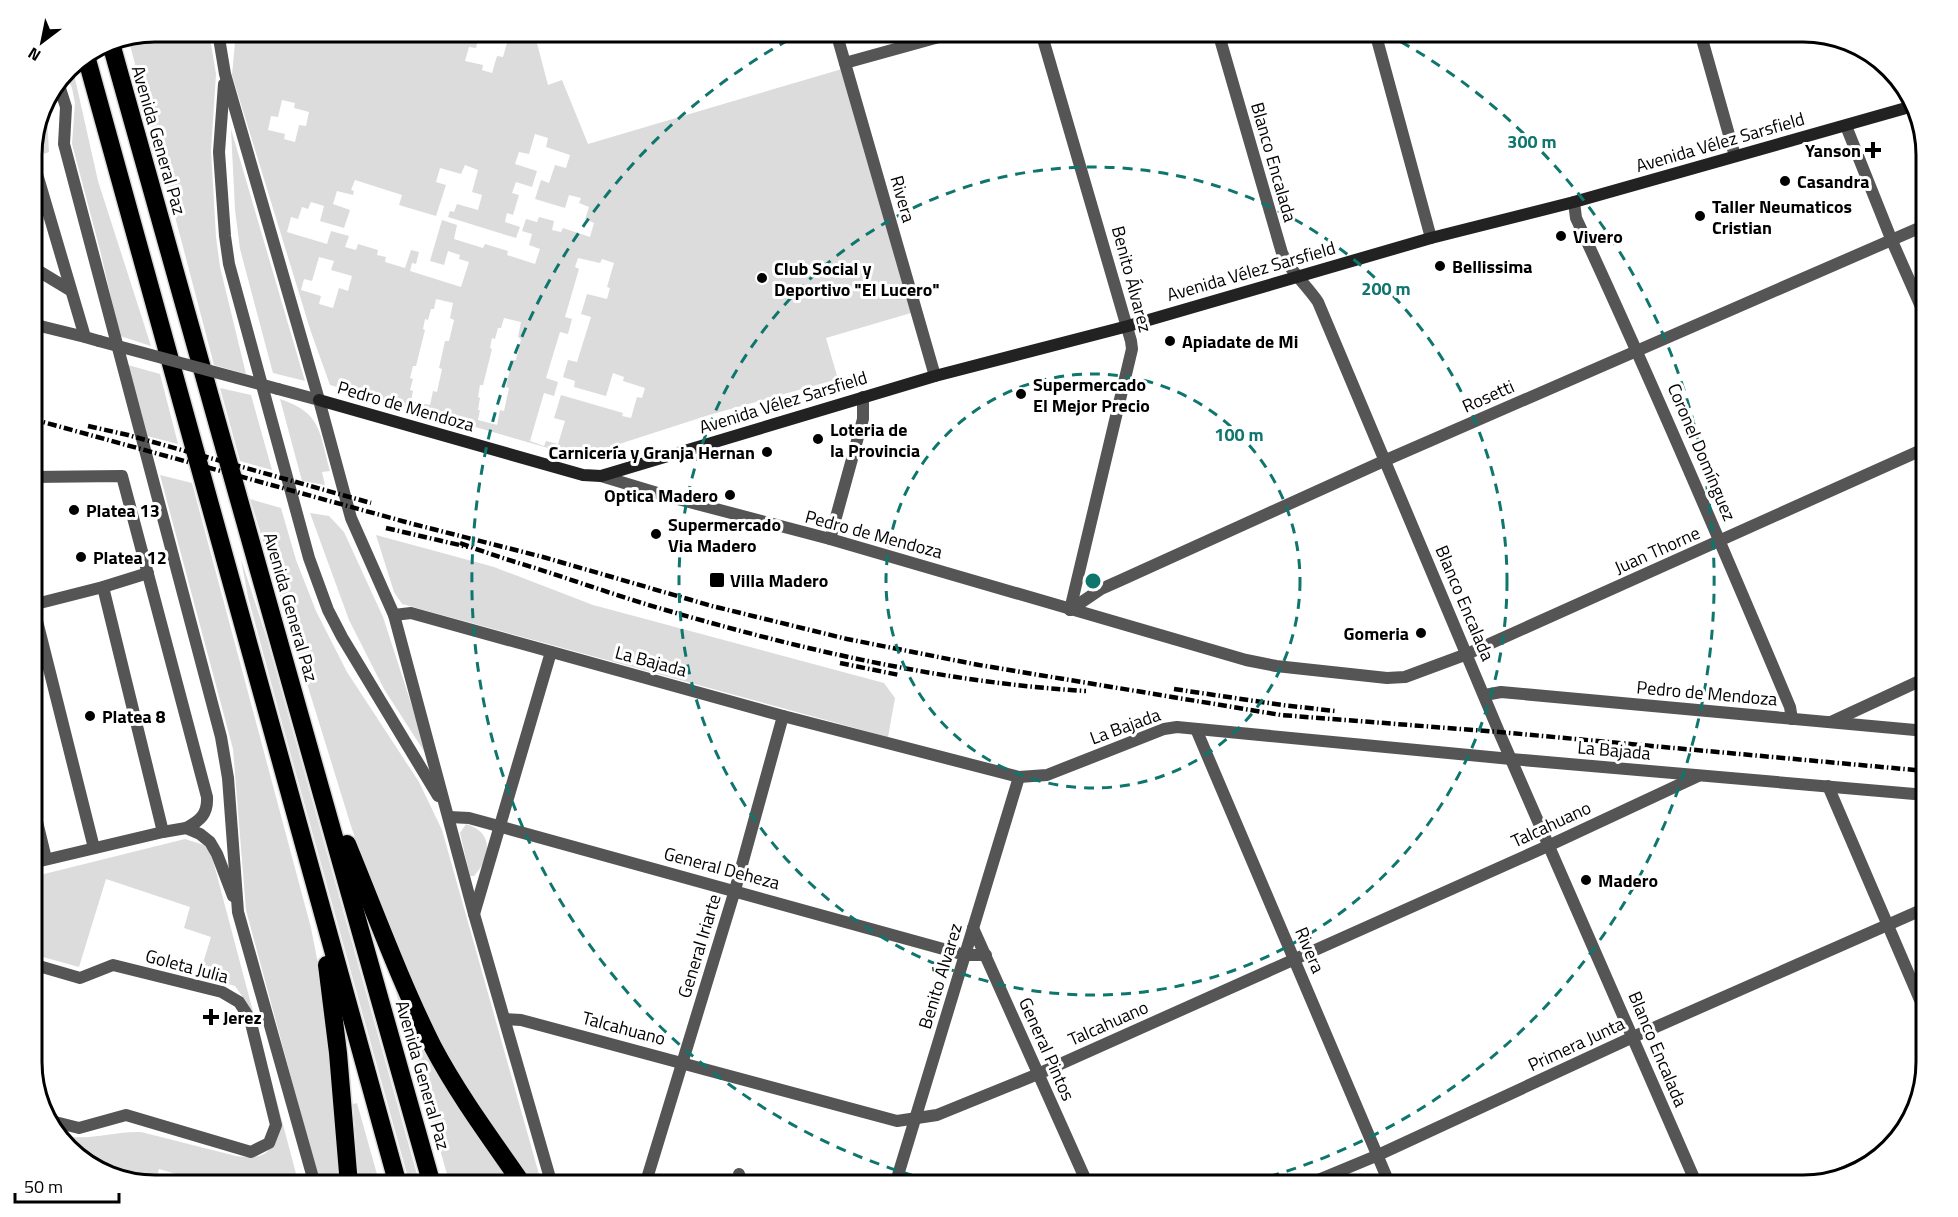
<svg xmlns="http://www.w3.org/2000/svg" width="1958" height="1217" font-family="'Titillium Web',sans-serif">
  <rect width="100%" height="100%" fill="#fff"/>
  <g fill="#dcdcdc" fill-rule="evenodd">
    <polygon points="155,32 209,32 216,74 211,150 216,237 220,267 246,374 214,365 130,45 129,37"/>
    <path d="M236,32h244l-4,16 -7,-1 -4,14 18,4 -1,5 10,3 5,-17 6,1 4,-14 -15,-4 1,-5 -9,-2h50l14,53 14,-5 26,64 254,-75 69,244 -85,25 12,41 -129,36 -130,42 -249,-72 -19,-53 -79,-257zM282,100l13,3 -1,5 15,4 -3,14 -7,-1 -4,17 -11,-3 1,-5 -17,-4 3,-14 7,1zM535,134l13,4 -2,9 24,8 -4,13 -11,-3 -6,18 -8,-3 -6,19 30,9 4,-13 12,3 -2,5 10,4 -4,12 9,4 -4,14 -27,-9 -2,4 -9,-2 2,-9 -15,-4 -2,5 -11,-3 -4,12 10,3 -3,11 11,4 -5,15 -28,-9 1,-4 -23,-7 -2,4 -29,-9 3,-14 -15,-5 -12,41 14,4 4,-14 12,4 -1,4 10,3 -8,25 -51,-16 2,-8 4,1 3,-12 -8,-2 -6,18 -20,-6 1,-5 -9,-2 1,-5 -20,-6 -2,6 -11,-3 4,-11 -18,-5 -4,13 -40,-12 4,-15 7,2 4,-12 6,2 3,-7 13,4 -4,15 24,7 6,-18 -17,-6 4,-13 16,4 1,-4 -3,-1 4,-10 47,15 -3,10 37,11 10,-31 -10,-3 4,-14 21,6 4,-9 13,5 -6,22 10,3 -4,15 -21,-6 -3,8 -4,-1 -2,6 68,21 4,-11 -15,-5 2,-9 6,2 6,-20 -7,-2 4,-11 16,5 5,-16 -22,-7 4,-12 10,2zM319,257l15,4 -3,9 21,6 -4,15 -9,-3 -6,20 -14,-4 2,-8 -20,-6 3,-11 8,2zM578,258l22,5 2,-4 12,4 -7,24 3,1 -3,11 -20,-5 -6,20 10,3 -14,45 -9,-2 -5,17 12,4 -1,6 32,9 7,-23 11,4 -1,4 22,7 -3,10 -5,-1 -6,21 -9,-2 1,-3 -62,-18 -7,23 11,3 -7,23 -12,-3 -2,5 -14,-5 14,-48 10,3 4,-14 -12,-4 14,-46 8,2 4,-15 -7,-2 14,-48 -4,-2zM436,299l17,4 -3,15 4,2 -5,21h-4l-6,27 3,1 -5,23 -4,-1 -3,14 -19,-4 2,-10 -3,-1 3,-11 -3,-1 3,-12h3l9,-36 -2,-1 2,-10 3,1 3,-11h3zM504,318l17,4 -3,15 3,2 -5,21h-4l-6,27 3,1 -5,23 -4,-1 -3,15 -19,-5 2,-10h-2l2,-12 -2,-1 2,-12h3l9,-36 -2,-1 2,-10 3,1 3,-11h3z"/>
    <polygon points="72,65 98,181 151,346 120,336 100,250 72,144 75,103 72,88 65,72"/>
    <path d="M46,101l3,51 -5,2c-7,-20 -11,-34 2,-53z"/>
    <polygon points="231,129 301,368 305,381 273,373 270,362 240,249 235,210"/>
    <polygon points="128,365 160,374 178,444 147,436"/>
    <polygon points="220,388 251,395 272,470 240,461"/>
    <path d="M280,399c42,14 39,33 50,72l-8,1 3,13 -23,-4z"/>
    <polygon points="160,475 192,483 311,928 330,1025 344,1185 320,1185 246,910 233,749"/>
    <polygon points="250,499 281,508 296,560 316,611 347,672 419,782 442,830 542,1185 529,1185 451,1068 394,950 351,826"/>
    <polygon points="310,513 329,516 344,532 383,617 429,759 384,689 349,620"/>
    <polygon points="376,535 494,567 593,605 884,683 895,698 888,737 402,604 394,592"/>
    <polygon points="241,559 267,639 420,1185 410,1185 280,716 248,597"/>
    <path d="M466,824c28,8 25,33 8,52h-4l-10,-43z"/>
    <path d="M185,839l19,6 7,8 88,332h-85l-55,-16 -5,16 -67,-20 -28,-30c27,7 54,-4 82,-3l95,24c24,3 34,1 42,-24l-36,-136 -7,-10 -36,-10 12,-39 -27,-9 6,-21 -84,-28 -27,88 -47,-13v-77z"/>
    <path d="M395,989c30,72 75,133 119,196h-64z"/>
    <polygon points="357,1103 380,1185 356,1185 356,1145 353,1104"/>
  </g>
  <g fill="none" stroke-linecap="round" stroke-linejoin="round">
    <g stroke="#dbdbdb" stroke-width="21">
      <g id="motorway">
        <path d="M110,40c106,382 216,764 322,1145"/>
        <polyline points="86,56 398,1185"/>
        <path d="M347,844c28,68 53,137 86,203 26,49 59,93 90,138"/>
        <polyline points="327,965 338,1053 349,1185"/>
      </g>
    </g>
    <g stroke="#555" stroke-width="12">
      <polyline points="836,32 935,376"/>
      <polyline points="1041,32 1131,341 1132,349 1070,610"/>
      <path d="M1218,32l64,221c9,20 24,31 36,49l181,430 198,453"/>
      <polyline points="1375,32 1431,238"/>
      <polyline points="1700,32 1735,156"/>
      <polyline points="845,63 957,32"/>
      <polyline points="1846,126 1892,241 1926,318"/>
      <path d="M1574,202l2,16c75,161 145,325 214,489l2,12"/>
      <polyline points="32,267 70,290"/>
      <polyline points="32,324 85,337"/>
      <polyline points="601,476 674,498 830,539 1246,660 1276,666 1387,678 1405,677 1467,654 1926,448"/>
      <path d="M32,477l90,-1 85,321c1,17 -7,24 -21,31"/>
      <polyline points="830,539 863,419 863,397"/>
      <polyline points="103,587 163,832"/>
      <polyline points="32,605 103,587 148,573"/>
      <polyline points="33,605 94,848"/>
      <polyline points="1070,610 1101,589 1119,581 1386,460 1926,225"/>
      <polyline points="1485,695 1501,692 1926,731"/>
      <polyline points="1831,722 1926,678"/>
      <polyline points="1196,729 1390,1185"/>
      <polyline points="1511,759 1926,795"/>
      <polyline points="1828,786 1926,1014"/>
      <polyline points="32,801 46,859"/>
      <polyline points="449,817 469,818 965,955 986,955"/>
      <polyline points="474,914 551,652"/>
      <polyline points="973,928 1088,1185"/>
      <polyline points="32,964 80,978 113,965 222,992 239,1002 250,1019 276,1125 269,1143 251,1152 126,1115 79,1128 47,1120"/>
      <polyline points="505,1019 521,1020 897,1121 937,1115 1038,1074 1550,845 1698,776"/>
      <polyline points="739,1174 742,1185"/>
      <polyline points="1831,1178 1877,1157"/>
      <polyline points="645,1185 735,890 783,716"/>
      <polyline points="895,1185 1019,777"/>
      <polyline points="1306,1185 1376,1156 1633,1037 1926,908"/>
    </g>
    <g stroke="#555" stroke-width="12">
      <polyline points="218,32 225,74 319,400 351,518 394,615 474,914 552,1185"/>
      <polyline points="58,82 66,107 64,144 221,737 228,778 238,912 315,1185"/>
      <polyline points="224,84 219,152 225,236 229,264 309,558 328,610 342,637 438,796"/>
      <polyline points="32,157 85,337 99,341"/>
      <polyline points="278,389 319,400"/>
      <polyline points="394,615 411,613 783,716 1019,777 1047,775 1164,729 1177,727 1511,759"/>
      <polyline points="32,863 163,832 186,828 200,834 210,842 217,854 233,896"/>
    </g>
    <polyline stroke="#222" stroke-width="12" points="319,400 583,475 601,476 935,376 1128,326 1431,238 1574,202 1913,106"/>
    <use href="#motorway" stroke="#000" stroke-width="18"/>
    <g stroke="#000" stroke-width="4.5" stroke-dasharray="9 3 1.5 3" stroke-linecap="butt">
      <polyline points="32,419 413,524 543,557 712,606 847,639 979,665 1281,715 1499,732 1926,771"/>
      <polyline points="88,426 128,435 371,503"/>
      <polyline points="386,528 468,547"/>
      <path d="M460,543c26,10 52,18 78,26 34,11 69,23 104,34 144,43 293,79 444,88"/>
      <polyline points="840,663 899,675"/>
      <polyline points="1174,689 1282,705 1335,711"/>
    </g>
    <polyline stroke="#555" stroke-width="12" points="99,341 278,389"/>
  </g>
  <g fill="none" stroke="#0f766e" stroke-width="3" stroke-dasharray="10 8">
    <circle cx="1093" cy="581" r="207"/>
    <circle cx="1093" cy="581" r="414"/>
    <path d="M948 1185A621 621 0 0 1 801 33M1385 33A621 621 0 0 1 1238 1185"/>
  </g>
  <g fill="#000" stroke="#fff" stroke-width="2">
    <path d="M1870 141h6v6h6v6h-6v6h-6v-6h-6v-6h6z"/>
    <circle cx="1785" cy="181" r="6"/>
    <circle cx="1700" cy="216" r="6"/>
    <circle cx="1561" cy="236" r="6"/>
    <circle cx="1440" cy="266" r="6"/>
    <circle cx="762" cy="278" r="6"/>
    <circle cx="1170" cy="341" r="6"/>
    <circle cx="1021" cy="394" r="6"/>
    <circle cx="818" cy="439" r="6"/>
    <circle cx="767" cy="452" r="6"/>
    <circle cx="730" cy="495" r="6"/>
    <circle cx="74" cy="510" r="6"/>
    <circle cx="656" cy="534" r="6"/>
    <circle cx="81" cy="557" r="6"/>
    <rect x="709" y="572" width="16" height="16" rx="3"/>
    <circle cx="1421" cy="633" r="6"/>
    <circle cx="90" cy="716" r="6"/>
    <circle cx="1586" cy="880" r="6"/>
    <path d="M208 1008h6v6h6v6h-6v6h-6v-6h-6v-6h6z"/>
  </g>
  <g text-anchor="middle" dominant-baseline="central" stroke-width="6" stroke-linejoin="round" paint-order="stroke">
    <g font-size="18" fill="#000" stroke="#fff">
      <text transform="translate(159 140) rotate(74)">Avenida General Paz</text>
      <text transform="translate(1720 142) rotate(-16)">Avenida Vélez Sarsfield</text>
      <text transform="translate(1274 162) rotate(74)">Blanco Encalada</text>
      <text transform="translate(903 199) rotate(74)">Rivera</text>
      <text transform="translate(1251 271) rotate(-16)">Avenida Vélez Sarsfield</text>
      <text transform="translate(1132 279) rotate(75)">Benito Álvarez</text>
      <text transform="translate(1488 396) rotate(-24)">Rosetti</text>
      <text transform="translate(783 402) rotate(-17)">Avenida Vélez Sarsfield</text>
      <text transform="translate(406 406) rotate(16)">Pedro de Mendoza</text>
      <text transform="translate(1702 452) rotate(67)">Coronel Domínguez</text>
      <text transform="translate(874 534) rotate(15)">Pedro de Mendoza</text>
      <text transform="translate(1657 550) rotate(-24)">Juan Thorne</text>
      <text transform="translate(1465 603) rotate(67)">Blanco Encalada</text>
      <text transform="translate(291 607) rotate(74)">Avenida General Paz</text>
      <text transform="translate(651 661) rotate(15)">La Bajada</text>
      <text transform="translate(1707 693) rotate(5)">Pedro de Mendoza</text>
      <text transform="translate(1125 726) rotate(-20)">La Bajada</text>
      <text transform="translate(1614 750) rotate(5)">La Bajada</text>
      <text transform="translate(1551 824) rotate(-25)">Talcahuano</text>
      <text transform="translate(722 868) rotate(15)">General Deheza</text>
      <text transform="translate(699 946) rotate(-73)">General Iriarte</text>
      <text transform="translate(1310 950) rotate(67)">Rivera</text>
      <text transform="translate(187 966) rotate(15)">Goleta Julia</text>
      <text transform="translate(940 976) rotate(-73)">Benito Álvarez</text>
      <text transform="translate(1108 1023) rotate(-24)">Talcahuano</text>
      <text transform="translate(624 1028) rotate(15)">Talcahuano</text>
      <text transform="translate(1576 1044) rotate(-25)">Primera Junta</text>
      <text transform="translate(1047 1049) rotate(66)">General Pintos</text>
      <text transform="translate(1658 1049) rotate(67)">Blanco Encalada</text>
      <text transform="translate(423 1075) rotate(74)">Avenida General Paz</text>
    </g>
    <g font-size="18" font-weight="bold" fill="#000" stroke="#fff" text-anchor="start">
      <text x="1861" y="150" text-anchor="end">Yanson</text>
      <text x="1797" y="181">Casandra</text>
      <text x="1712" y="206">Taller Neumaticos<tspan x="1712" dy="21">Cristian</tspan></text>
      <text x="1573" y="236">Vivero</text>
      <text x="1452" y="266">Bellissima</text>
      <text x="774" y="268">Club Social y<tspan x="774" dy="21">Deportivo "El Lucero"</tspan></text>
      <text x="1182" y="341">Apiadate de Mi</text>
      <text x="1033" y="384">Supermercado<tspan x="1033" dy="21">El Mejor Precio</tspan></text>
      <text x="830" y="429">Loteria de<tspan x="830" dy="21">la Provincia</tspan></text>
      <text x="755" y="452" text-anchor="end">Carnicería y Granja Hernan</text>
      <text x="718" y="495" text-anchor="end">Optica Madero</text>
      <text x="86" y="510">Platea 13</text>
      <text x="668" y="524">Supermercado<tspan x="668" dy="21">Via Madero</tspan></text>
      <text x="93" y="557">Platea 12</text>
      <text x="730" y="580">Villa Madero</text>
      <text x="1409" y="633" text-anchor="end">Gomeria</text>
      <text x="102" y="716">Platea 8</text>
      <text x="1598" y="880">Madero</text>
      <text x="223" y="1017">Jerez</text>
    </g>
  </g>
  <path d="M0 0H1958V1217H0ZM155 42H1803A113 113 0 0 1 1916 155V1062A113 113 0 0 1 1803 1175H155A113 113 0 0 1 42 1062V155A113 113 0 0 1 155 42Z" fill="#fff" fill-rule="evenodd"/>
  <path fill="none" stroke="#000" stroke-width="3" d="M155 42H1803A113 113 0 0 1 1916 155V1062A113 113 0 0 1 1803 1175H155A113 113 0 0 1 42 1062V155A113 113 0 0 1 155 42Z"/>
  <circle cx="1093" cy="581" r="9" fill="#0f766e" stroke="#fff" stroke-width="3"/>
  <g font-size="18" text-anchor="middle" font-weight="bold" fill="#0f766e" stroke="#fff" stroke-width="6" stroke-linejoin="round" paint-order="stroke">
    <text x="1532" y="148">300 m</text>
    <text x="1386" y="295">200 m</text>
    <text x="1239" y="441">100 m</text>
  </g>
  <g transform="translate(42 42) rotate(212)" stroke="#ffffff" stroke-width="4.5" paint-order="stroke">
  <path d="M0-4.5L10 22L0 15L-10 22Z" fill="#000000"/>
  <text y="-9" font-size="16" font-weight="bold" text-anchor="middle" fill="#000000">N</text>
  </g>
  <path d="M15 1193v9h104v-9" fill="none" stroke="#000000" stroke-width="3"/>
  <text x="24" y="1193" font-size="18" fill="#000000" stroke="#ffffff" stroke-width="4.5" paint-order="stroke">50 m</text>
</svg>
